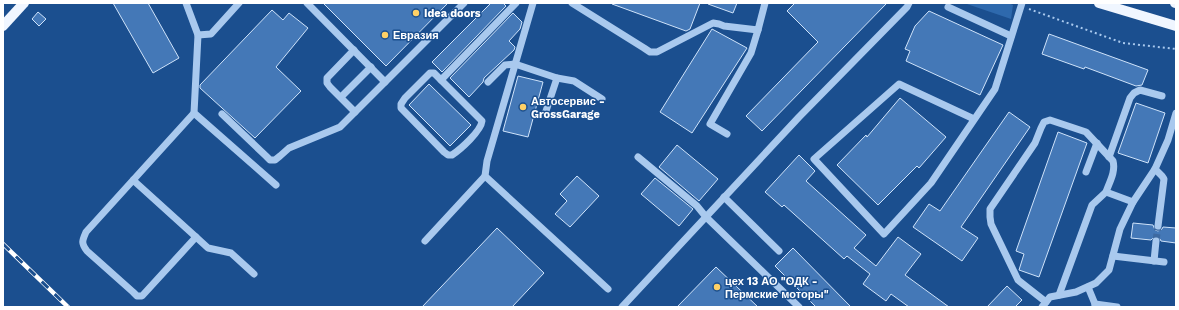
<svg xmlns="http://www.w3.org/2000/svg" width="1179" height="310" font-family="'Work Sans',sans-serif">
  <rect width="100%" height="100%" fill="#1b4f8f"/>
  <polygon fill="#2e69ad" points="964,3 1008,3 1013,5 1011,19"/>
  <g fill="#4478b7" stroke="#cfe3fa">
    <polygon points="113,3 148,3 179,58 153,73"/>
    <polygon points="323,3 448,3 386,66"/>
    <polygon points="491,3 503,3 506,6 442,72 432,62"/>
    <polygon points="612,3 700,3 690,29 686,31 612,4"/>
    <polygon points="708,3 737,3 733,13 708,4"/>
    <polygon points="795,3 887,3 762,131 746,116 818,42 787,11"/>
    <polygon points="272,10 283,20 289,13 308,28 276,67 301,91 255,138 200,88 200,85"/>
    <polygon points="929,11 1003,45 980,95 906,61 910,51 905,49 915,26"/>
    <polygon points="38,12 46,19 39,26 32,19"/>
    <polygon points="513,13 522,22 520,29 509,41 515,47 514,50 484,78 483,82 469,97 450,78"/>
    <polygon points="712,29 747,48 692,133 660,112"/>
    <polygon points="1049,34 1148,70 1142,85 1136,86 1085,67 1084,69 1042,54"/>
    <polygon points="518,76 543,82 528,137 503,131"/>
    <polygon points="429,84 471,125 450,146 409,105"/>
    <polygon points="900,98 946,137 919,168 917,166 878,205 837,165 866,135 867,137"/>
    <polygon points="1136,103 1165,113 1148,163 1118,153"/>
    <polygon points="1009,112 1030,127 961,227 978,238 962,261 913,227 929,204 940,211"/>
    <polygon points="1058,132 1087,143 1039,277 1019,270 1024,254 1016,251"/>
    <polygon points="677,145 718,179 699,201 659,167"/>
    <polygon points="799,155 815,171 806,181 866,235 854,248 876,266 898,237 921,254 905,275 949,307 909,307 891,294 886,301 863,284 870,274 847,256 844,259 784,205 782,207 765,192"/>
    <polygon points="577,176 599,196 570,227 555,214 567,201 560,194"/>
    <polygon points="655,178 693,209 679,226 641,194"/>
    <polygon points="1133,223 1153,225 1155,230 1158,231 1162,229 1163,227 1176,228 1176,243 1161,241 1160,239 1157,236 1154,237 1151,240 1131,238"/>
    <polygon points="497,228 544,273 512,307 422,307"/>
    <polygon points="793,248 851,307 816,307 775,266"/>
    <polygon points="716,267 758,307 677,307"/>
    <polygon points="1007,286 1022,300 1015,307 987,307"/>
  </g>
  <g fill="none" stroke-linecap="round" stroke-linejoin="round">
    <polyline stroke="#3d69a0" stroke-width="7" stroke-dasharray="7 3.5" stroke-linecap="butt" points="1156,241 1158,226"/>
    <polyline stroke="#a9c9ee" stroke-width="2" stroke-dasharray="2 3" stroke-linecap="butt" points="1029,9 1123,43 1176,49"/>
    <g stroke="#a9c9ee" stroke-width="7">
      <polyline points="186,3 198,35 194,113 276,185"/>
      <polyline points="307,3 385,82 464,3"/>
      <polyline points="533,3 487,161 485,176 608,289"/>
      <polyline points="572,3 644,48 650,52 657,52 713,23 719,24 724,26 758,30 765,3"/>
      <polyline points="948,7 1011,36"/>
      <polyline points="198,35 211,34 239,3"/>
      <polyline points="354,50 327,78 327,83 330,87 355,112"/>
      <path d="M430,73h4l48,48c-1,10 -21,28 -30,34h-4l-4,-3 -43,-44v-4l4,-6z"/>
      <polyline points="441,80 516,3"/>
      <polyline points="488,82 505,65 515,64 557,78 574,81 602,99"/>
      <polyline points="341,97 371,67"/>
      <polyline points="222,114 266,156 270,160 275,160 280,156 289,148 340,127 385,82"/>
      <polyline points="545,114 557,78"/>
      <polyline points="974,119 899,84 814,159 884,234 931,183 995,89 1022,3"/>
      <polyline points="727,134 710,124 751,53 758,30"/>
      <polyline points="638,157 697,206 706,217 799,307"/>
      <polyline points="1109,157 1130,98 1134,93 1140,90 1162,96"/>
      <polyline points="1155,169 1162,176 1164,179 1158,226"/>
      <polyline points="1086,172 1097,143"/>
      <path d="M133,180l63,57 -54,59h-5l-4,-4 -46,-41c-6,-8 -5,-10 -1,-19l108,-119"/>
      <polyline points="724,197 779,251"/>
      <polyline points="196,237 208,248 231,253 254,274"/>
      <polyline points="425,241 485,176"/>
      <polyline points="1113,256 1164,262"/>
      <polyline points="1154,261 1156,241"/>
      <polyline points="1088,287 1095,304 1095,307"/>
      <polyline points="1059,295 1092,205 1106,192"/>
      <path d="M1046,302l-28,-22 -27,-56 -1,-7v-8l45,-66 6,-15 3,-6 6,-2 36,12 27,29c3,11 -4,22 -7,31l27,10"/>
      <polyline points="1095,304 1117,307"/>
      <polyline points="622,307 799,117 907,7 909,3"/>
      <polyline points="1042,307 1050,297 1076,292 1096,283 1109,270 1120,229 1133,202 1155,169 1168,140 1176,113"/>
    </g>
    <g stroke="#f0f6ff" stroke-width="10">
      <polyline points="1099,3 1176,26"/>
      <polyline points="1175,3 1176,3"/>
      <polyline points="3,26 24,3"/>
    </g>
    <g stroke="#fff" stroke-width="4.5">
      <polyline id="rail" points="3,244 68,307"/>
    </g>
    <use href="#rail" stroke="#1b4f8f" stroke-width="3" stroke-dasharray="9" stroke-linecap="butt"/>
  </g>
  <g fill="#ffd166" stroke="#1b4f8f" stroke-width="1.5">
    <circle cx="416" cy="13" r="4"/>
    <circle cx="385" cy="35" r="4"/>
    <circle cx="523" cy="107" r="4"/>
    <circle cx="717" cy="287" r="4"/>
  </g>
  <g text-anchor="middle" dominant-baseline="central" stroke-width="3" stroke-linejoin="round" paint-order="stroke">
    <g font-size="11" font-weight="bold" fill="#fff" stroke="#1b4f8f" text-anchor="start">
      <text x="424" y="13">Idea doors</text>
      <text x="393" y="35">Евразия</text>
      <text x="531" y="101">Автосервис -<tspan x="531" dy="13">GrossGarage</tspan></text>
      <text x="725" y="281">цех 13 АО "ОДК -<tspan x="725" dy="13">Пермские моторы"</tspan></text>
    </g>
  </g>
  <rect width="1179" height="310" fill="none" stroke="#ffffff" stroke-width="8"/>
</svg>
